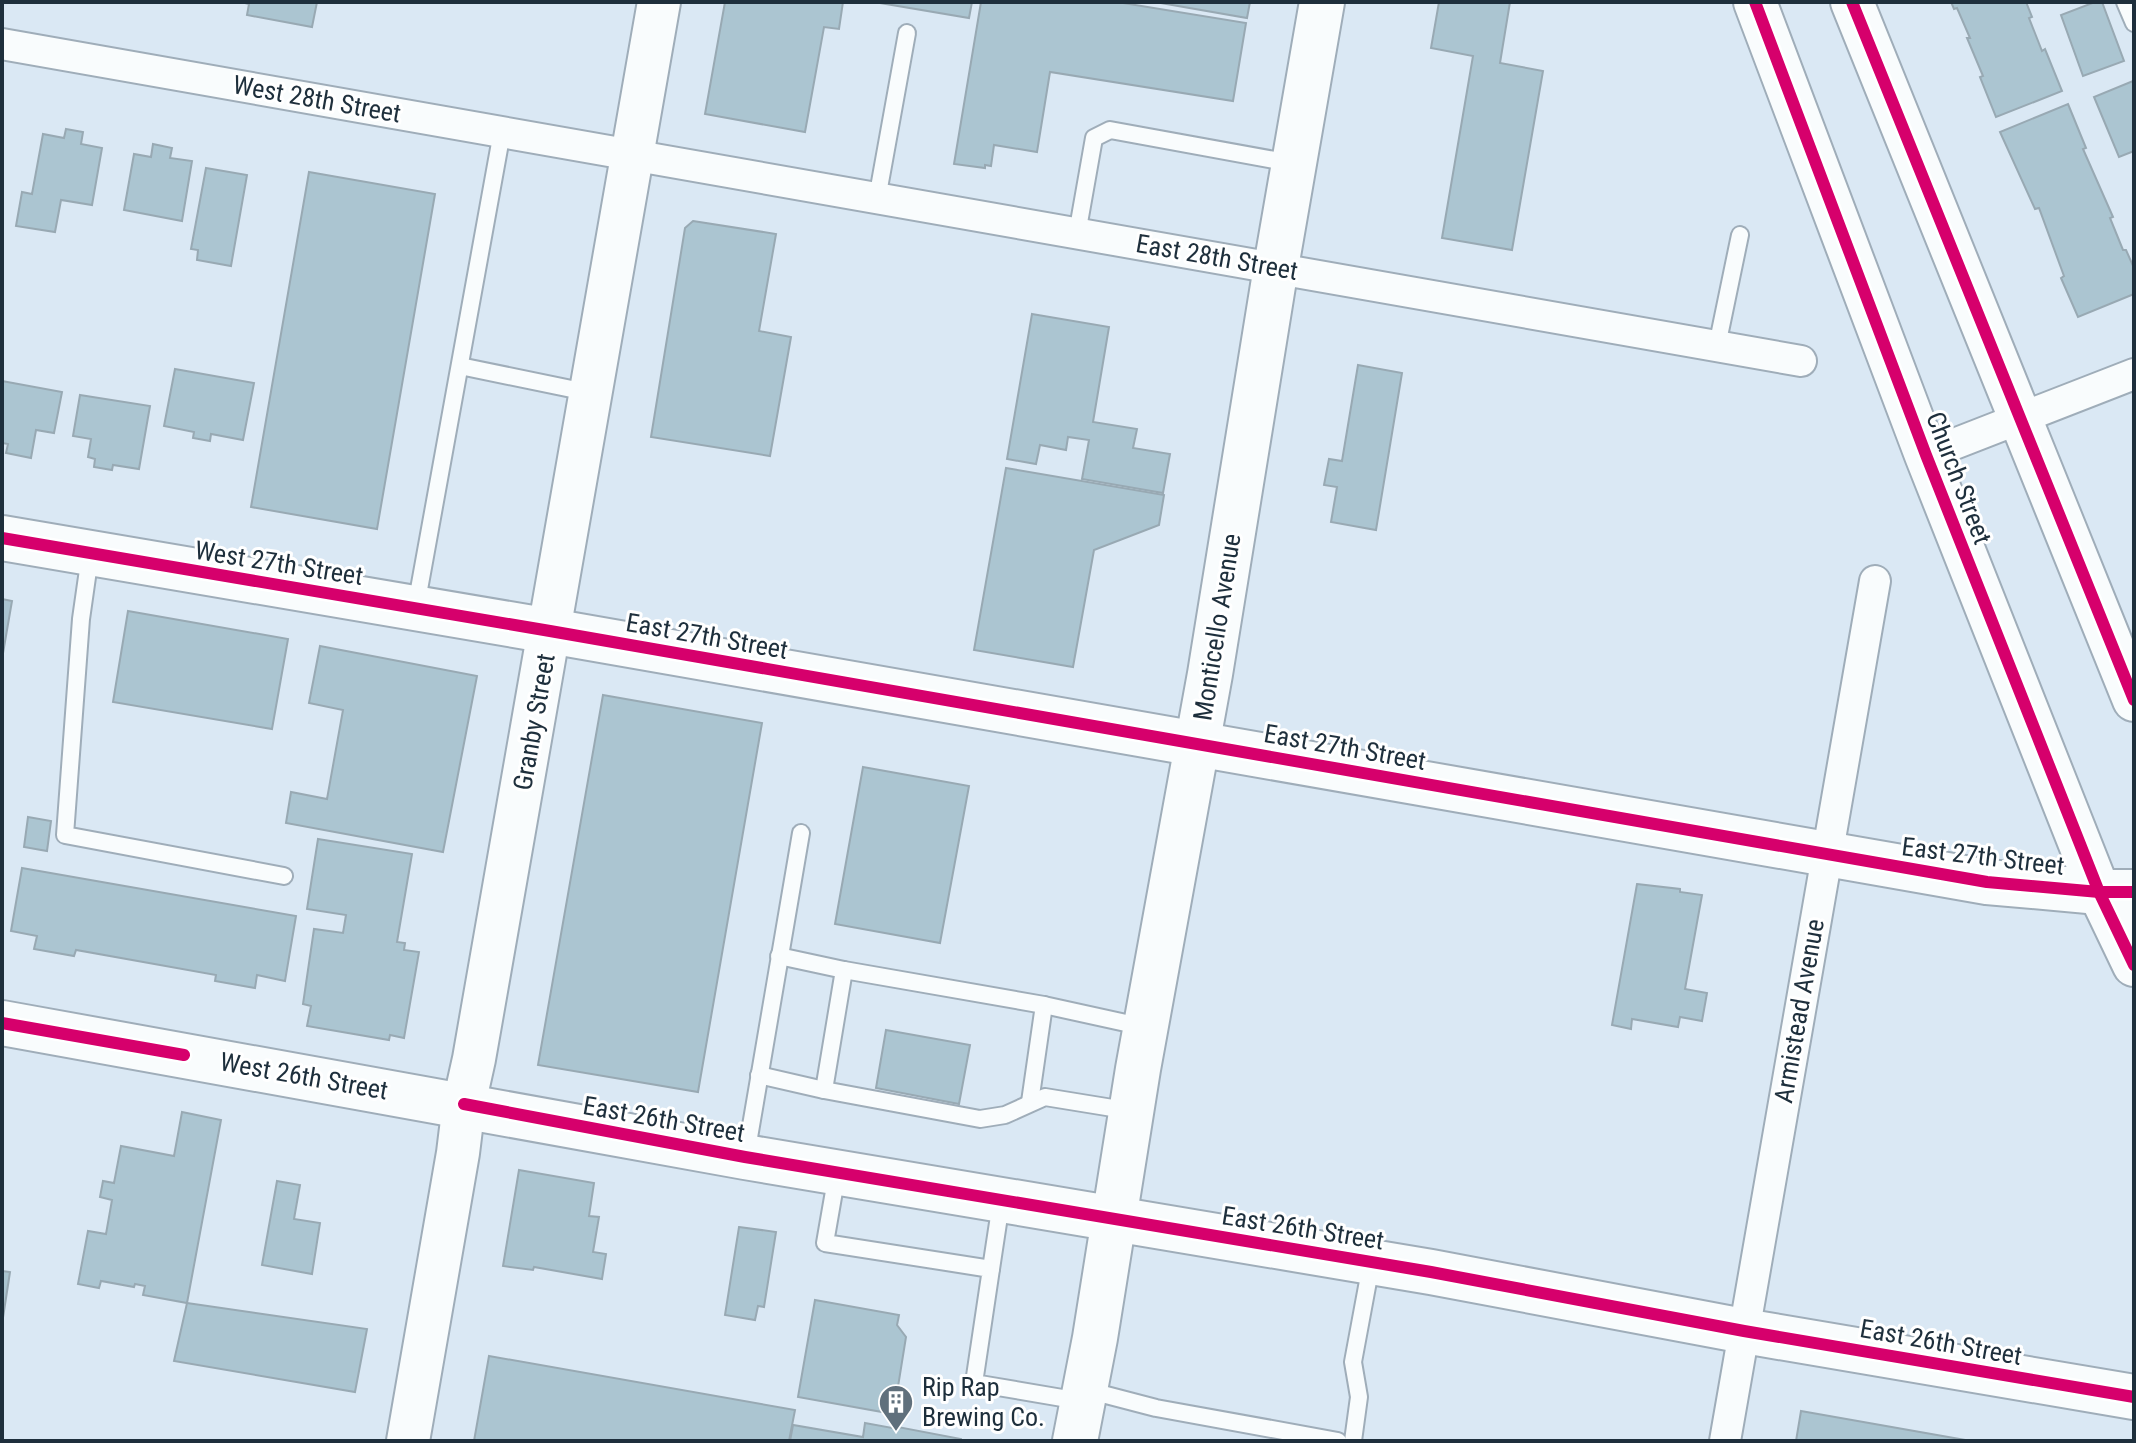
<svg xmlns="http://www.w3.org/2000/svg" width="2136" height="1443" font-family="'Roboto Condensed',sans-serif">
  <rect width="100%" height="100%" fill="#dae8f4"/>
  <g fill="#abc5d1" stroke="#98a9b3" stroke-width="2">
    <polygon points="317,2 312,27 247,15 249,4 245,3"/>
    <polygon points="725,2 843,2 839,29 824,27 805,132 705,114"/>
    <polygon points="874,2 972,2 969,18"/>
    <polygon points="981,2 1117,2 1246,23 1233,101 1050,72 1037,152 994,145 991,166 985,165 985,168 954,164"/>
    <polygon points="1155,2 1250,2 1247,18"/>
    <polygon points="1439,2 1510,2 1500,63 1543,71 1512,250 1442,238 1473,56 1431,48"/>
    <polygon points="1951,2 2026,2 2032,17 2029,18 2042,51 2045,49 2062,91 1996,117 1980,77 1983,76 1967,38 1970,38 1957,8 1954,9"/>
    <polygon points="2095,2 2102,2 2124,61 2083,76 2061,15"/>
    <polygon points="2133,81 2134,151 2119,157 2094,97"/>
    <polygon points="2068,104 2086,148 2083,149 2113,217 2110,218 2123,250 2126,250 2134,268 2134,294 2078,317 2061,278 2064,276 2039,208 2035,209 2000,132"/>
    <polygon points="66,129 83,132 81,144 102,148 92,205 61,200 55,232 16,226 22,192 32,194 43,134 64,138"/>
    <polygon points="153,144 172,148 170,158 192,161 182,221 124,210 134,154 151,157"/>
    <polygon points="206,168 247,175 231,266 197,260 198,250 191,249"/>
    <polygon points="309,172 435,194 377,529 251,507"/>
    <polygon points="693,221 776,234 759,331 791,337 770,456 651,437 685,228"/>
    <polygon points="1032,314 1109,327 1093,422 1137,429 1133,448 1170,454 1163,493 1082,479 1089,440 1068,437 1066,450 1040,445 1036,464 1007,459"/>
    <polygon points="1358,365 1402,373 1376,530 1331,522 1337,487 1324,485 1329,459 1342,461"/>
    <polygon points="175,369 254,383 243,440 211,434 210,441 193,438 194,432 164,426"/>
    <polygon points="2,381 62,392 54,433 36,430 31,458 6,453 8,444 2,443"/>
    <polygon points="80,395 150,406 139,469 113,465 112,470 94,467 95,459 88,457 91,439 73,436"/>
    <polygon points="1006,468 1164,495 1159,525 1094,550 1073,667 974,650"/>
    <polygon points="2,599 12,601 2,659"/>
    <polygon points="128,611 288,639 272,729 113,702"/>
    <polygon points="320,646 477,676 443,852 286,823 291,792 327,799 343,710 309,703"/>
    <polygon points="603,695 762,723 698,1092 538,1065"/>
    <polygon points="863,767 969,786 940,943 835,924"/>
    <polygon points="28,817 51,821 47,851 24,847"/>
    <polygon points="318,839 412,854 397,942 405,943 404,950 419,952 404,1038 390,1035 389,1040 307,1026 311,1006 303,1004 314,929 343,933 346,915 307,909"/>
    <polygon points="22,868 296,916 285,981 257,975 255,988 215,981 216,975 76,950 74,956 34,949 37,936 11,931"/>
    <polygon points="1637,884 1680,889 1680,892 1702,895 1685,989 1707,993 1702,1021 1680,1017 1678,1027 1632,1019 1631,1029 1612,1025"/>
    <polygon points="886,1030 970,1045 959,1104 876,1088"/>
    <polygon points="182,1112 221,1120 187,1303 143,1295 145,1286 135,1284 134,1287 101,1281 99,1288 78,1284 88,1231 106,1234 112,1200 100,1197 103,1181 114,1183 121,1146 174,1156"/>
    <polygon points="519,1170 594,1183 589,1216 599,1217 593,1252 606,1254 602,1279 534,1267 533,1270 503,1266"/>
    <polygon points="277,1181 300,1185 294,1219 320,1223 312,1274 262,1265"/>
    <polygon points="739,1227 776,1232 764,1307 758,1306 755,1320 725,1315"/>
    <polygon points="2,1271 10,1272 2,1324"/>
    <polygon points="815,1300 899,1315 897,1325 906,1337 897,1393 883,1402 882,1412 798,1397"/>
    <polygon points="187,1303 367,1329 355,1392 174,1361"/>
    <polygon points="489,1356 795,1410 789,1441 474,1441"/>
    <polygon points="1801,1411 1971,1441 1796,1441"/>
    <polygon points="865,1423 892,1428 893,1426 961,1439 961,1441 790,1441 793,1425 863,1437"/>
  </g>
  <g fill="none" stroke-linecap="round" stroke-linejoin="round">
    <g stroke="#9fadb9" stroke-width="20">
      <g id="lane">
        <polyline points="2125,2 2134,23"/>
        <polyline points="877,199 907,33"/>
        <polyline points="1077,234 1094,138 1110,130 1291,163"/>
        <polyline points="1717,346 1740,235"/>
        <polyline points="460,366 591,393"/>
        <polyline points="90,556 81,619 65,835 284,876"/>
        <polyline points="416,606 502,132"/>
        <polyline points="779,956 844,970"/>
        <polyline points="759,1075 824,1090"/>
        <polyline points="1030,1102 1044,1005"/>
        <polyline points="1131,1111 1045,1097 1005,1115 980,1119 824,1090 844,970 1044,1005 1144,1027"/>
        <polyline points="746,1155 801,833"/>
        <polyline points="837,1174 825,1243 991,1269 974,1383 1080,1401"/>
        <polyline points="991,1269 1001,1203"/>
        <polyline points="1087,1390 1156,1408 1338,1441"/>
        <polyline points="1353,1441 1359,1397 1353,1362 1371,1265"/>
      </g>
    </g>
    <g stroke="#9fadb9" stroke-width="34">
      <g id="street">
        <polyline points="2,44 1801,361"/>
        <polyline points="1926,455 2134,374"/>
        <polyline points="1725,1441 1875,581"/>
      </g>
    </g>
    <g stroke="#9fadb9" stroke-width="46">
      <g id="secondary">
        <polyline points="1755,2 1926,455 2099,892 2134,965"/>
        <polyline points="1852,2 2134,700"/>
        <polyline points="408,1441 458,1153 464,1104 474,1059 659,2"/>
      </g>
    </g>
    <g stroke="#9fadb9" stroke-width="48">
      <g id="primary">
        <polyline points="2,538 550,631 1987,882 2099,892 2134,892"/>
        <polyline points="2,1023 745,1157 1431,1272 1744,1331 2134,1397"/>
        <polyline points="1075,1441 1095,1338 1138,1069 1210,674 1276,267 1322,2"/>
      </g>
    </g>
    <use href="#lane" stroke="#f9fcfd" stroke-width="16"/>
    <use href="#street" stroke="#f9fcfd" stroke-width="30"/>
    <use href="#secondary" stroke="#f9fcfd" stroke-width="42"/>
    <use href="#primary" stroke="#f9fcfd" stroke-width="44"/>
    <g stroke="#fff" stroke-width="17">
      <g id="cycleway">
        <polyline points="1755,2 1926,455 2099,892 2134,965"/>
        <polyline points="1852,2 2134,700"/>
        <polyline points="2,538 550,631 1987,882 2099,892 2134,892"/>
        <polyline points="2,1023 184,1055"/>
        <polyline points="464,1104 745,1157 1431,1272 1744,1331 2134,1397"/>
      </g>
    </g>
    <use href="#cycleway" stroke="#d6006c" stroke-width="12"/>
  </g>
  <defs>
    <g id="building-pin" transform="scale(1.8)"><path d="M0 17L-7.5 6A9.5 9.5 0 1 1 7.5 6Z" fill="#60707c" stroke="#fff"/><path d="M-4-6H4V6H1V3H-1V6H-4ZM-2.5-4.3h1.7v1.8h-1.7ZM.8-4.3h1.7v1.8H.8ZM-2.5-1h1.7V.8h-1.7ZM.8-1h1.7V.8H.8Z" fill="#fff"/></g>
  </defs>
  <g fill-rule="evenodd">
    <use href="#building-pin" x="896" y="1402"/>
  </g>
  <g text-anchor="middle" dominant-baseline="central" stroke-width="6" stroke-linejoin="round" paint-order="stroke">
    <g font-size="26" fill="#1e2f3c" stroke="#fff">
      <text transform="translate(317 99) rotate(10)">West 28th Street</text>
      <text transform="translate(1217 257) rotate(10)">East 28th Street</text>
      <text transform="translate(1959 478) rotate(69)">Church Street</text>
      <text transform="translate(279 563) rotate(9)">West 27th Street</text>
      <text transform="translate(1217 627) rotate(-81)">Monticello Avenue</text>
      <text transform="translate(707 636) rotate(10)">East 27th Street</text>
      <text transform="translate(534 722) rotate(-80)">Granby Street</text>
      <text transform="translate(1345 747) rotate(10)">East 27th Street</text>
      <text transform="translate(1983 856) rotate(7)">East 27th Street</text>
      <text transform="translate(1799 1011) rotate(-80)">Armistead Avenue</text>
      <text transform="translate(304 1076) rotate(10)">West 26th Street</text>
      <text transform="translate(664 1119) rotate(10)">East 26th Street</text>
      <text transform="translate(1303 1228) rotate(9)">East 26th Street</text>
      <text transform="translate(1941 1342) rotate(10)">East 26th Street</text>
    </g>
    <g font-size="26" fill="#1e2f3c" stroke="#fff" text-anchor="start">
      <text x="922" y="1387">Rip Rap<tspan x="922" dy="30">Brewing Co.</tspan></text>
    </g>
  </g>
  <rect width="2136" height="1443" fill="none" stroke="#1e2f3c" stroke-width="8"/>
</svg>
